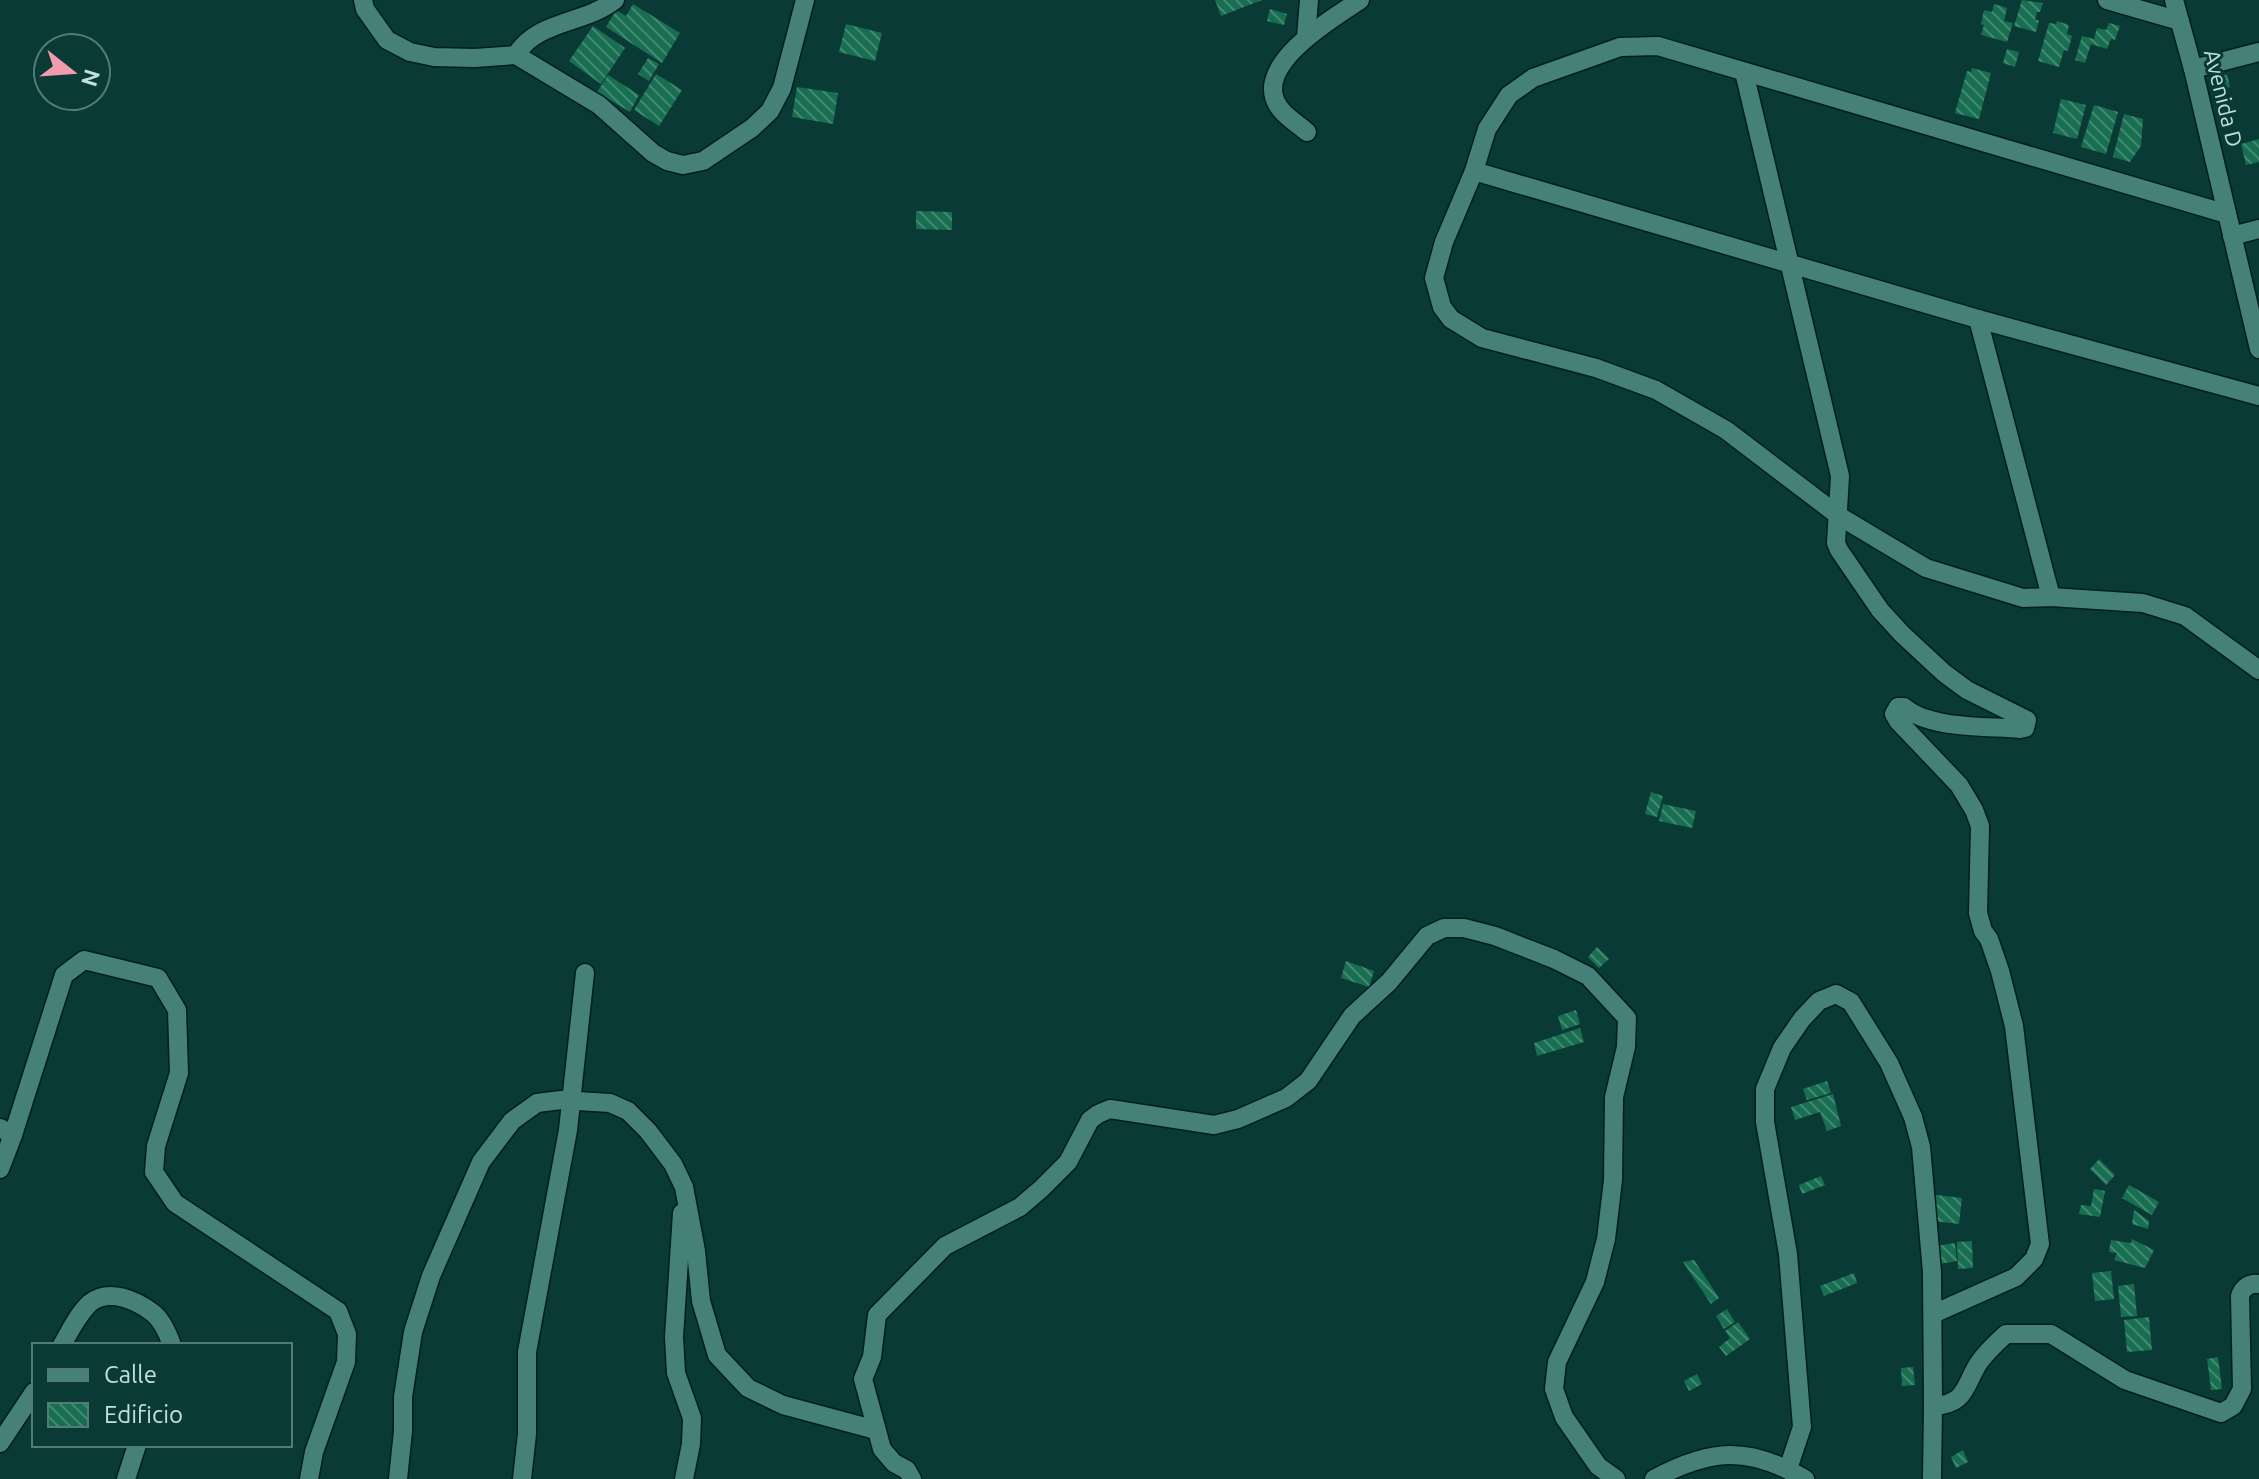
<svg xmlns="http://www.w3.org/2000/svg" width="2259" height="1479" font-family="Ubuntu,sans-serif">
  <defs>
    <pattern id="building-back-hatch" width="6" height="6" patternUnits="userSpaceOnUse" patternTransform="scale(2)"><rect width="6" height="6" fill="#186e50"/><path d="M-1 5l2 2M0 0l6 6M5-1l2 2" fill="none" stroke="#438971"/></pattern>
  </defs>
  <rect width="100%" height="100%" fill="#093a35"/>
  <g fill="url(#building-back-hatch)">
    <polygon points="1215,0 1262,0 1221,16"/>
    <polygon points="2022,0 2043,3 2040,12 2037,12 2035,20 2039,20 2036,32 2014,26"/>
    <polygon points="633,4 680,33 662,63 606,27 616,10 626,16"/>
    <polygon points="1994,4 2007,8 2004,21 2013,23 2007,42 1981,35 1984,25 1981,24 1984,10 1992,12"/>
    <polygon points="1270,9 1287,14 1284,25 1267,21"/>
    <polygon points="2057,21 2069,25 2067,34 2072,36 2068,51 2064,50 2059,67 2038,61 2049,23 2056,24"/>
    <polygon points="2109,23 2120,26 2115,40 2111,39 2107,49 2091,44 2085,63 2075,60 2082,36 2094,39 2097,28 2106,30"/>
    <polygon points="846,24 882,33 875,61 839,52"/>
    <polygon points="593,26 625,48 601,84 569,61"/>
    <polygon points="2007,49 2019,52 2015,67 2003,63"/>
    <polygon points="648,58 659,64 649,81 638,74"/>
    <polygon points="1972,68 1991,73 1979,119 1955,113 1967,71 1971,72"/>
    <polygon points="656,74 682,90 659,126 634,110"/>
    <polygon points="2227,74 2230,87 2214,90 2215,79"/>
    <polygon points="608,75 639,95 630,112 597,92"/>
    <polygon points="797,87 838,93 833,124 792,117"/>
    <polygon points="2061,99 2086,105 2077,139 2053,133"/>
    <polygon points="2094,105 2118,112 2106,154 2081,147"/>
    <polygon points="2124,114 2143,119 2141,146 2130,162 2113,157"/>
    <polygon points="2259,139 2259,162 2246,165 2241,144"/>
    <polygon points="916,211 952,212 952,230 916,229"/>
    <polygon points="1651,792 1663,796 1657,817 1645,814"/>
    <polygon points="1663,804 1696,811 1692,828 1659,821"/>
    <polygon points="1597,947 1609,959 1599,968 1588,957"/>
    <polygon points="1346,961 1374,971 1369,987 1341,978"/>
    <polygon points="1576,1010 1580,1024 1562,1030 1558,1016"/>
    <polygon points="1580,1028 1584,1042 1537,1056 1534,1043"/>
    <polygon points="1827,1081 1831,1093 1807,1100 1803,1089"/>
    <polygon points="1833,1094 1841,1126 1827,1131 1820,1112 1795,1120 1791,1107"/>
    <polygon points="2099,1159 2115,1175 2106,1185 2090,1169"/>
    <polygon points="1821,1176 1825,1185 1802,1194 1799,1185"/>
    <polygon points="2129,1185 2159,1202 2152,1215 2122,1198"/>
    <polygon points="2094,1189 2105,1191 2100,1217 2079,1214 2081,1205 2091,1206"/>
    <polygon points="1936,1195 1962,1198 1959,1224 1933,1221"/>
    <polygon points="2134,1210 2149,1221 2148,1229 2132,1224"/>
    <polygon points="2132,1239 2154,1250 2145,1268 2114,1260 2117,1253 2109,1252 2111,1240 2131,1243"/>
    <polygon points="1972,1241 1973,1268 1958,1269 1957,1242"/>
    <polygon points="1955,1243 1957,1261 1933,1265 1931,1247"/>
    <polygon points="1694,1260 1719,1298 1711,1304 1683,1262"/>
    <polygon points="2111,1271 2114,1299 2095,1301 2092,1273"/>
    <polygon points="1854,1273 1857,1283 1824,1296 1820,1286"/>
    <polygon points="2134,1284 2137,1316 2121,1317 2118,1286"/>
    <polygon points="1727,1309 1735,1322 1724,1329 1716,1316"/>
    <polygon points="2149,1317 2152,1350 2127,1352 2124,1320"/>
    <polygon points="1738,1322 1750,1339 1726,1356 1719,1347 1730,1338 1725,1331"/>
    <polygon points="2218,1357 2222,1389 2211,1390 2207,1359"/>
    <polygon points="1913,1367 1915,1385 1902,1386 1901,1368"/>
    <polygon points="1697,1374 1702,1384 1689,1391 1684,1381"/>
    <polygon points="1963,1450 1968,1462 1956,1468 1951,1457"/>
  </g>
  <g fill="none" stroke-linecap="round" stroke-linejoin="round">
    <g stroke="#001f1c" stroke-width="21">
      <g id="minor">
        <polyline points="363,0 365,9 387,40 410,52 434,57 475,58 516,55 599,105 653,153 667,161 683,165 703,161 752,128 770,111 782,88 805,0"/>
        <polyline points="2107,0 2180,21"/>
        <polyline points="2174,0 2193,69 2259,349"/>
        <polyline points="1306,37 1309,0"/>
        <path d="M516,55c21,-35 69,-31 99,-55"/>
        <polyline points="2193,69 2259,52"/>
        <path d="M1744,72l96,404 -4,67 3,7 41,60 22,24 42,39 23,17 60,30 -2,8 -5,1c-33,-3 -91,0 -116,-22h-6l-4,7 4,7 61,64 15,25 6,16 -2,87 5,18 6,8 11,32 14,55 26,218 -6,15 -18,18 -83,37"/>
        <path d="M1307,132c-8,-7 -18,-13 -25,-21 -37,-42 50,-92 78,-111"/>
        <polyline points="1474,171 1978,319 2259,396"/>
        <polyline points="2227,214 1658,46 1620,47 1533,78 1509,95 1487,129 1474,171 1444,242 1434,278 1442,307 1451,319 1482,338 1596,368 1656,390 1726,430 1839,516 1926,568 2023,598 2051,597 2143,603 2185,616 2259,670"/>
        <polyline points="2232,236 2259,229"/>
        <polyline points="1978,319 2051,597"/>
        <polyline points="0,1128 13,1135 0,1169"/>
        <polyline points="13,1135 64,975 84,960 158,978 177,1010 179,1073 156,1146 154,1172 175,1203 338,1311 347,1334 346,1362 314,1452 309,1479"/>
        <polyline points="682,1213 674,1337 676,1373 692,1418 691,1444 684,1479"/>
        <path d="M62,1345c8,-14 16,-31 28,-42 19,-15 46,-3 63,10 9,7 15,21 19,32"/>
        <path d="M1933,1406c33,-2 31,-19 45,-42 8,-12 18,-21 28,-30h45l74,46 96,33 12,-7 9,-17 -2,-93c3,-9 10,-13 19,-12"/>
        <polyline points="0,1443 34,1392"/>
        <polyline points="1788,1469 1802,1427 1788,1254 1765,1122 1765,1089 1782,1048 1802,1019 1819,1001 1836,994 1851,1002 1889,1063 1913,1117 1921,1147 1932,1272 1933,1406 1932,1479"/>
        <polyline points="126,1479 137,1445"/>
        <polyline points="398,1479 403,1431 403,1397 413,1332 431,1276 481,1162 512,1121 537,1103 561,1100 610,1103 628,1111 648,1131 673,1164 684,1187 696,1251 701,1301 717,1355 748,1388 783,1405 876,1430"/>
        <polyline points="522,1479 527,1434 527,1352 568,1130 585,973"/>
        <polyline points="912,1479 907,1470 894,1463 882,1449 863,1379 872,1357 877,1315 945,1246 1020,1207 1041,1189 1068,1162 1090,1120 1098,1114 1110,1109 1214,1125 1238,1119 1286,1098 1308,1081 1352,1016 1389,982 1427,936 1444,928 1464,928 1495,936 1554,959 1588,976 1627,1018 1626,1047 1614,1097 1613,1180 1606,1239 1595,1282 1557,1362 1554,1389 1564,1417 1598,1466 1616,1479"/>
        <path d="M1654,1479c57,-31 95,-33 151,0"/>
      </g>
    </g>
    <use href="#minor" stroke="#458179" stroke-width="18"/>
  </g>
  <g text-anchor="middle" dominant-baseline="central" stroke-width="6" stroke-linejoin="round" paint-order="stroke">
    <g font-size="22" fill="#c2e0db" stroke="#093a35">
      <text transform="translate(2224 98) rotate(76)">Avenida D</text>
    </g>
  </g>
  <rect x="32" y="1343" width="260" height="104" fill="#093a35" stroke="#537c77" stroke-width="2"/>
  <rect x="48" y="1369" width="40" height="12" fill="#458179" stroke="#537c77" stroke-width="2"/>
  <text x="104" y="1383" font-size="24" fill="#c2e0db">Calle</text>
  <rect x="48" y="1403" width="40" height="24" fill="url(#building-back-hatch)" stroke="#537c77" stroke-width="2"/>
  <text x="104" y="1423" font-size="24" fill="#c2e0db">Edificio</text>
  <g transform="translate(72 72) rotate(107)"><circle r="38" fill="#093a35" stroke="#537c77" stroke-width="2"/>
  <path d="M0-6L14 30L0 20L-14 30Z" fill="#f29aae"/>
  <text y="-12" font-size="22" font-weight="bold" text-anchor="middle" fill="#c2e0db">N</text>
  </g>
</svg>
